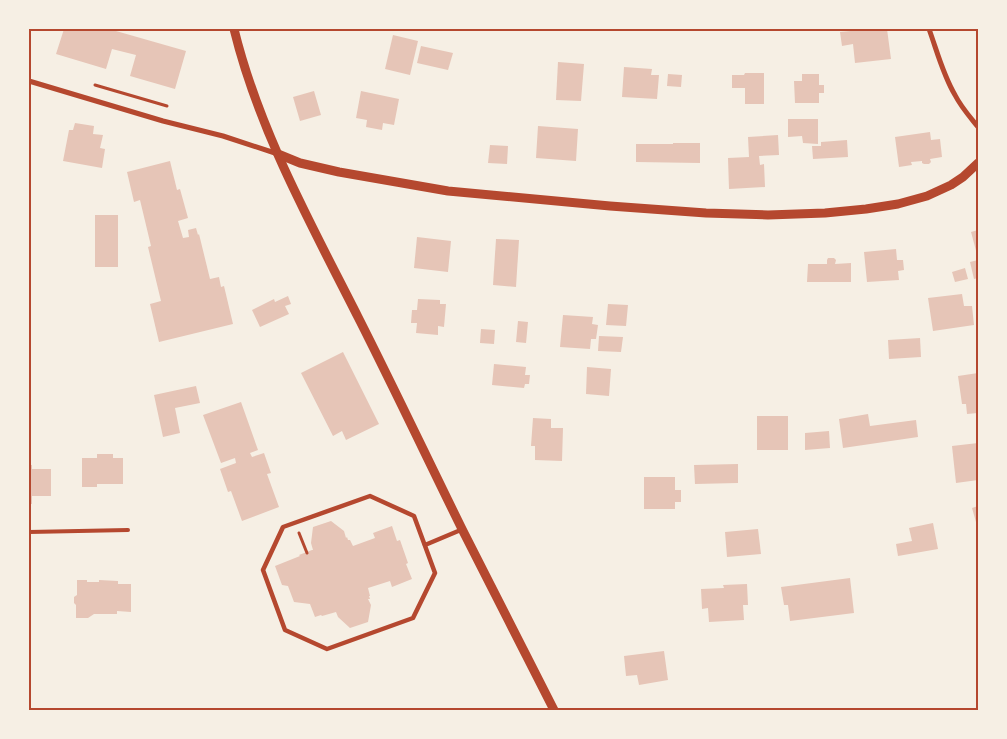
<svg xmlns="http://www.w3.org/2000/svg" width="1007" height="739" font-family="Literata,serif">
  <rect width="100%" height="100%" fill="#f6efe4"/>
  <g fill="#e6c5b7">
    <polygon points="64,29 109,29 186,51 175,89 130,76 136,55 112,49 106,69 56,54"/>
    <polygon points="872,29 887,29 891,59 855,63 853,44 842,46 840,32"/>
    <polygon points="393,35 418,41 410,75 385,69"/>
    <polygon points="421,46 453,53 448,70 417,63"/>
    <polygon points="558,62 584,64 581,101 556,100"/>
    <polygon points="624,67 652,69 651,75 659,75 657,99 622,97"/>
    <polygon points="745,73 764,73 764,104 745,104 745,88 732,88 732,75 744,75"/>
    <polygon points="668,74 682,75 681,87 667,86"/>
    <polygon points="802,74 819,74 819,85 824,85 824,93 819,93 819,103 795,103 794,81 802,81"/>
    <polygon points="314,91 321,115 300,121 293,97"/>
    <polygon points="361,91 399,99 394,125 383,123 382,130 366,127 367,120 356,118"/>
    <polygon points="788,119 818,119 818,144 803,143 802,136 788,137"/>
    <polygon points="75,123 94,126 93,134 103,135 100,148 105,149 102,168 63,161 69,130 73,130"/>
    <polygon points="538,126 578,129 576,161 536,158"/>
    <polygon points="930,132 931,140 940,139 942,157 930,159 931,162 929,164 924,164 922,163 922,161 911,162 912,165 899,167 895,137"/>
    <polygon points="778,135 779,155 759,156 760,165 764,164 765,187 729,189 728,158 749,157 748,137"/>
    <polygon points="847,140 848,157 813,159 812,146 821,146 821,142"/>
    <polygon points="673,143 700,143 700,163 636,162 636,144 673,144"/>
    <polygon points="490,145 508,146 507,164 488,163"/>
    <polygon points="170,161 177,190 180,189 188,218 178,221 183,238 189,237 188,230 196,228 198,235 199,234 210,279 219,277 221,287 224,286 233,324 159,342 150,304 161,301 148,247 151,246 140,200 134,202 127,172"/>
    <rect x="95" y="215" width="23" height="52"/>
    <polygon points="978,230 978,258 971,232"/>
    <polygon points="417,237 451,241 448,272 414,268"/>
    <polygon points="496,239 519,240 516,287 493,285"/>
    <polygon points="896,249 897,260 903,260 904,270 898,271 899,280 867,282 864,252"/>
    <polygon points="828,258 834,258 836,260 835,264 851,263 851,282 807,282 808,264 827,264 827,260"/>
    <polygon points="978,260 978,278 974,279 970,262"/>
    <polygon points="965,268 968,279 955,282 952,272"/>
    <polygon points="962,294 964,306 972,306 974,325 933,331 928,298"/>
    <polygon points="288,296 291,304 285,306 289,314 260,327 252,310 274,299 275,302"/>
    <polygon points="418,299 440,300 440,304 446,304 444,327 438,326 438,335 416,333 417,323 411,323 412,310 417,310"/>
    <polygon points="608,304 628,305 626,326 606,325"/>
    <polygon points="563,315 593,317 592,324 598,325 596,339 591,339 590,349 560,347"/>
    <polygon points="518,321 528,322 526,343 516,342"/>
    <polygon points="481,329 495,330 494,344 480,343"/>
    <polygon points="599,336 623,337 621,352 598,351"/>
    <polygon points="920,338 921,357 889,359 888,340"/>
    <polygon points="343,352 379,424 346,440 342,431 333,436 301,373"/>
    <polygon points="494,364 526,367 525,375 530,375 529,384 525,384 524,388 492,385"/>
    <polygon points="587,367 611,369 609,396 586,394"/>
    <polygon points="978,373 978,413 967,414 966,404 962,404 958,376"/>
    <polygon points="196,386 200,403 175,408 180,433 163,437 154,395"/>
    <polygon points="241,402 258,450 250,453 252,457 264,453 271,473 267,474 279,507 242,521 231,491 228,492 220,469 236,463 235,458 221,463 203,415"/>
    <polygon points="868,414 870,426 916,420 918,437 843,448 839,419"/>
    <rect x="757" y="416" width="31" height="34"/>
    <polygon points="533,418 551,419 551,428 563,428 562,461 535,460 535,446 531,446"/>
    <polygon points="829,431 830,448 805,450 805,433"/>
    <polygon points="978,443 978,480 956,483 952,446"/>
    <polygon points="97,454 113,454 113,458 123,458 123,484 97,484 97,487 82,487 82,458 97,458"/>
    <polygon points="738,464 738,483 695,484 694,465"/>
    <polygon points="29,465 32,465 32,469 51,469 51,496 32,496 32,504 29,504"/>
    <polygon points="644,477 675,477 675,490 681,490 681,502 675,502 675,509 644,509"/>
    <polygon points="978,506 978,529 972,508"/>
    <polygon points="331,521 344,531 346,538 347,537 348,540 350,540 353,546 375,538 373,533 392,526 397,541 400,540 408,563 406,564 412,579 392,587 390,581 368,588 370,596 369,596 370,599 368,599 371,605 368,622 350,628 338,617 336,612 322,616 321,615 315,617 310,604 294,602 288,586 282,585 275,566 300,556 299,555 312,550 313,550 311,543 313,527"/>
    <polygon points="933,523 938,549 898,556 896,544 912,541 909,528"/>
    <polygon points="758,529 761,554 727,557 725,532"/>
    <polygon points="850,578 854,613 790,621 788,605 784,605 781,587"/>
    <polygon points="77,580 87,580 87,582 99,582 99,580 118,581 118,584 131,584 131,612 117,611 117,614 94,614 88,618 76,618 76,605 74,603 74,597 77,595"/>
    <polygon points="747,584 748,605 743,605 744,620 709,622 708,608 702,609 701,589 724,588 723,585"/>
    <polygon points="664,651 668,680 639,685 637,675 626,676 624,656"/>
  </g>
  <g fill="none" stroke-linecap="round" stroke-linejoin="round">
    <g stroke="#b5482f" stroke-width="3">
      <polyline points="95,85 167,106"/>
      <polyline points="299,533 307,553"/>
    </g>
    <polyline stroke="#b5482f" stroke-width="4" points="29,532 128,530"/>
    <g stroke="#b5482f" stroke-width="4.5">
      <polygon points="370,496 414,516 435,573 413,618 327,649 285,630 263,570 283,527"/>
      <polyline points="425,545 463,529"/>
    </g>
    <g stroke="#b5482f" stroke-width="5">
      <path d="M929,29c8,22 14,46 26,66 6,12 15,22 23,32"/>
      <polyline points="29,81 163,121 223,136 278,154"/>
    </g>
    <g stroke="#b5482f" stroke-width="9">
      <path d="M234,29c25,102 77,195 124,288 36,71 70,143 105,214 30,60 61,119 91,179"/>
      <polyline points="278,154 300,163 339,172 448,191 610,206 706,213 768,215 825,213 866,209 898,204 927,196 951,185 963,177 978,163"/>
    </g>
  </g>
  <rect width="1007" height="739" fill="none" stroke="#f6efe4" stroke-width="60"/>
  <rect x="30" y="30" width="947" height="679" fill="none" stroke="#b5482f" stroke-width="2"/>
</svg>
